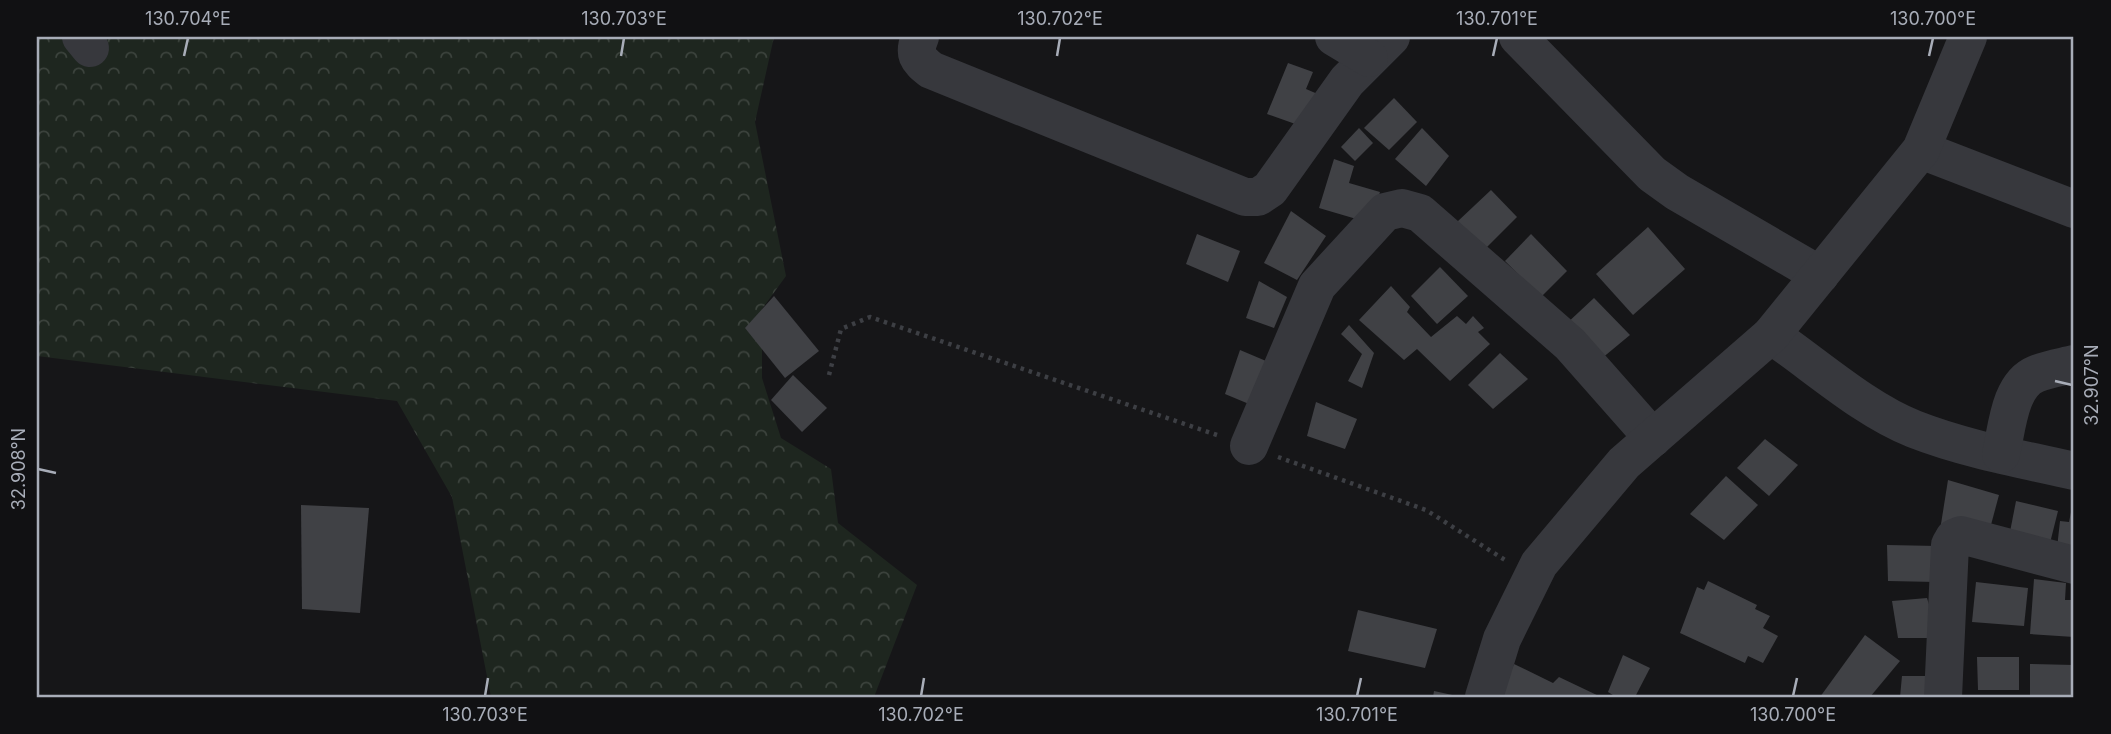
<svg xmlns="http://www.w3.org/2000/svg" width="2111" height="734" font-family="Inter,sans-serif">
  <defs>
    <pattern id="forest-crowns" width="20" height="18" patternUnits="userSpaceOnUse" patternTransform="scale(1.75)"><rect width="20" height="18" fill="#1e261f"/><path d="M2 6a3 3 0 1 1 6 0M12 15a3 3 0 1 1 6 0" fill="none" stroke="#3c433d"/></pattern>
  </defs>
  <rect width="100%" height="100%" fill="#161618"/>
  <polygon fill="url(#forest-crowns)" points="37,37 774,37 755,122 786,276 762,309 762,378 781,438 831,469 838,523 917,585 874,697 491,697 452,497 397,401 37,356"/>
  <g fill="#404145">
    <polygon points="1288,63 1313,72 1306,89 1320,95 1301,126 1267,114"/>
    <polygon points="1394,98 1417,122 1389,150 1364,128"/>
    <polygon points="1359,128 1373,143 1355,161 1341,147"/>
    <polygon points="1422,128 1449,156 1426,186 1395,159"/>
    <polygon points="1334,159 1354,166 1349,183 1380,192 1370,223 1319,208"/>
    <polygon points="1491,190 1517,217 1485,249 1457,222"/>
    <polygon points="1291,211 1326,236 1297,280 1264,263"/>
    <polygon points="1648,227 1685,269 1633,315 1596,274"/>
    <polygon points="1197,234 1240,251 1228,282 1186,264"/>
    <polygon points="1531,234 1567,271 1541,297 1505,261"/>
    <polygon points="1440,267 1468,296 1437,324 1411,296"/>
    <polygon points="1259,281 1287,297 1274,328 1246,318"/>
    <polygon points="1391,286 1410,307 1407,312 1431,337 1457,316 1466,324 1473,316 1484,328 1478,332 1490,344 1450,381 1417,349 1404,360 1359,320"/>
    <polygon points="774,296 819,351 785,378 745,328"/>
    <polygon points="1594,298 1630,335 1601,359 1564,326"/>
    <polygon points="1349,325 1374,353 1362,388 1348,381 1362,354 1341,334"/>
    <polygon points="1240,350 1278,366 1261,409 1225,394"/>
    <polygon points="1500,353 1528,379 1493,409 1468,385"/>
    <polygon points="793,375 827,408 802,432 771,400"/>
    <polygon points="1316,402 1357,419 1345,449 1307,436"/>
    <polygon points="1765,439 1798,465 1769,496 1737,468"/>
    <polygon points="1726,476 1758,505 1724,540 1690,514"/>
    <polygon points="1948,480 1999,495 1988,536 1941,524"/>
    <polygon points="2016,501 2058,511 2049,547 2009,537"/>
    <polygon points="301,505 369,508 360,613 302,609"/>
    <polygon points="2071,512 2074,513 2074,561 2056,557 2060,521 2069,522"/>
    <polygon points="1887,545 1938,546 1936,582 1888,581"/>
    <polygon points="2034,579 2066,583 2065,600 2074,600 2074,637 2030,634"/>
    <polygon points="1708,581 1757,605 1755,609 1770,616 1763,628 1778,636 1763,663 1748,656 1745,663 1680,633 1697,587 1704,590"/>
    <polygon points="1976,582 2028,588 2024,626 1972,622"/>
    <polygon points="1927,598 1939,638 1898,638 1892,601"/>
    <polygon points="1358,610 1437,629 1425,668 1348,651"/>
    <polygon points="1865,635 1900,661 1870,697 1820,697"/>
    <polygon points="1623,655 1650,668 1635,697 1616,697 1608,692"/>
    <polygon points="1977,657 2019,657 2019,690 1978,690"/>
    <polygon points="1514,664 1553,683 1559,677 1601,697 1500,697"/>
    <polygon points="2030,664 2074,665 2073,697 2030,697"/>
    <polygon points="1902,676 1939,676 1938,697 1900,697"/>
    <polygon points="1434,691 1457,696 1456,697 1433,697"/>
  </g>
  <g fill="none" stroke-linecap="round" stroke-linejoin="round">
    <g stroke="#3d3f44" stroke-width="4.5" stroke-dasharray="3.5 5" stroke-linecap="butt">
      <polyline points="829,375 841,329 870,317 1217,435"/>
      <polyline points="1278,457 1426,510 1505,560"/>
    </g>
    <g stroke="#37383d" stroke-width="38">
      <polyline points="81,37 90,48"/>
      <path d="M920,37c-7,17 -3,22 11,33l314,127h13l12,-8 77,-108 44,-44"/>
      <polyline points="1334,37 1369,58"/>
      <polyline points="1518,37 1652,174 1677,192 1820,275"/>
      <polyline points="1921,150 2074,209"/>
      <path d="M1771,335c44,30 94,75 143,94 51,20 107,30 160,42"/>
      <polyline points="1249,446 1317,286 1385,212 1402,208 1420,213 1570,344 1653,438"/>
      <path d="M2001,454c6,-25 8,-69 35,-80 12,-5 26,-7 38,-10"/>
      <polyline points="1484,697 1502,639 1539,564 1624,463 1771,335 1921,150 1968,37"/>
      <polyline points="1943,697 1950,545 1954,538 1961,535 2074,565"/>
    </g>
  </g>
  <path fill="none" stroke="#a8adb8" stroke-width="2.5" d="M184,56l4,-18M621,56l3,-18M1057,56l3,-18M1493,56l4,-18M1929,56l4,-18M2055,381l17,4M38,469l18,4M485,696l3,-18M921,696l3,-18M1357,696l4,-18M1793,696l4,-18"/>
  <rect width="2111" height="734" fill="none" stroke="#111113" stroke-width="77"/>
  <rect x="38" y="38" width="2034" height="658" fill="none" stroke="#a8adb8" stroke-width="2.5"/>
  <g font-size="18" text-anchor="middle" fill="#a8adb8">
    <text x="188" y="25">130.704°E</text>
    <text x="624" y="25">130.703°E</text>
    <text x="1060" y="25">130.702°E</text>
    <text x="1497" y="25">130.701°E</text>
    <text x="1933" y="25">130.700°E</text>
    <text transform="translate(2092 385) rotate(-90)" y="6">32.907°N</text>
    <text transform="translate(19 469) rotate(-90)" y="6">32.908°N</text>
    <text x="485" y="721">130.703°E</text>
    <text x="921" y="721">130.702°E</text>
    <text x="1357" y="721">130.701°E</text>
    <text x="1793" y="721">130.700°E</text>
  </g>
</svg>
